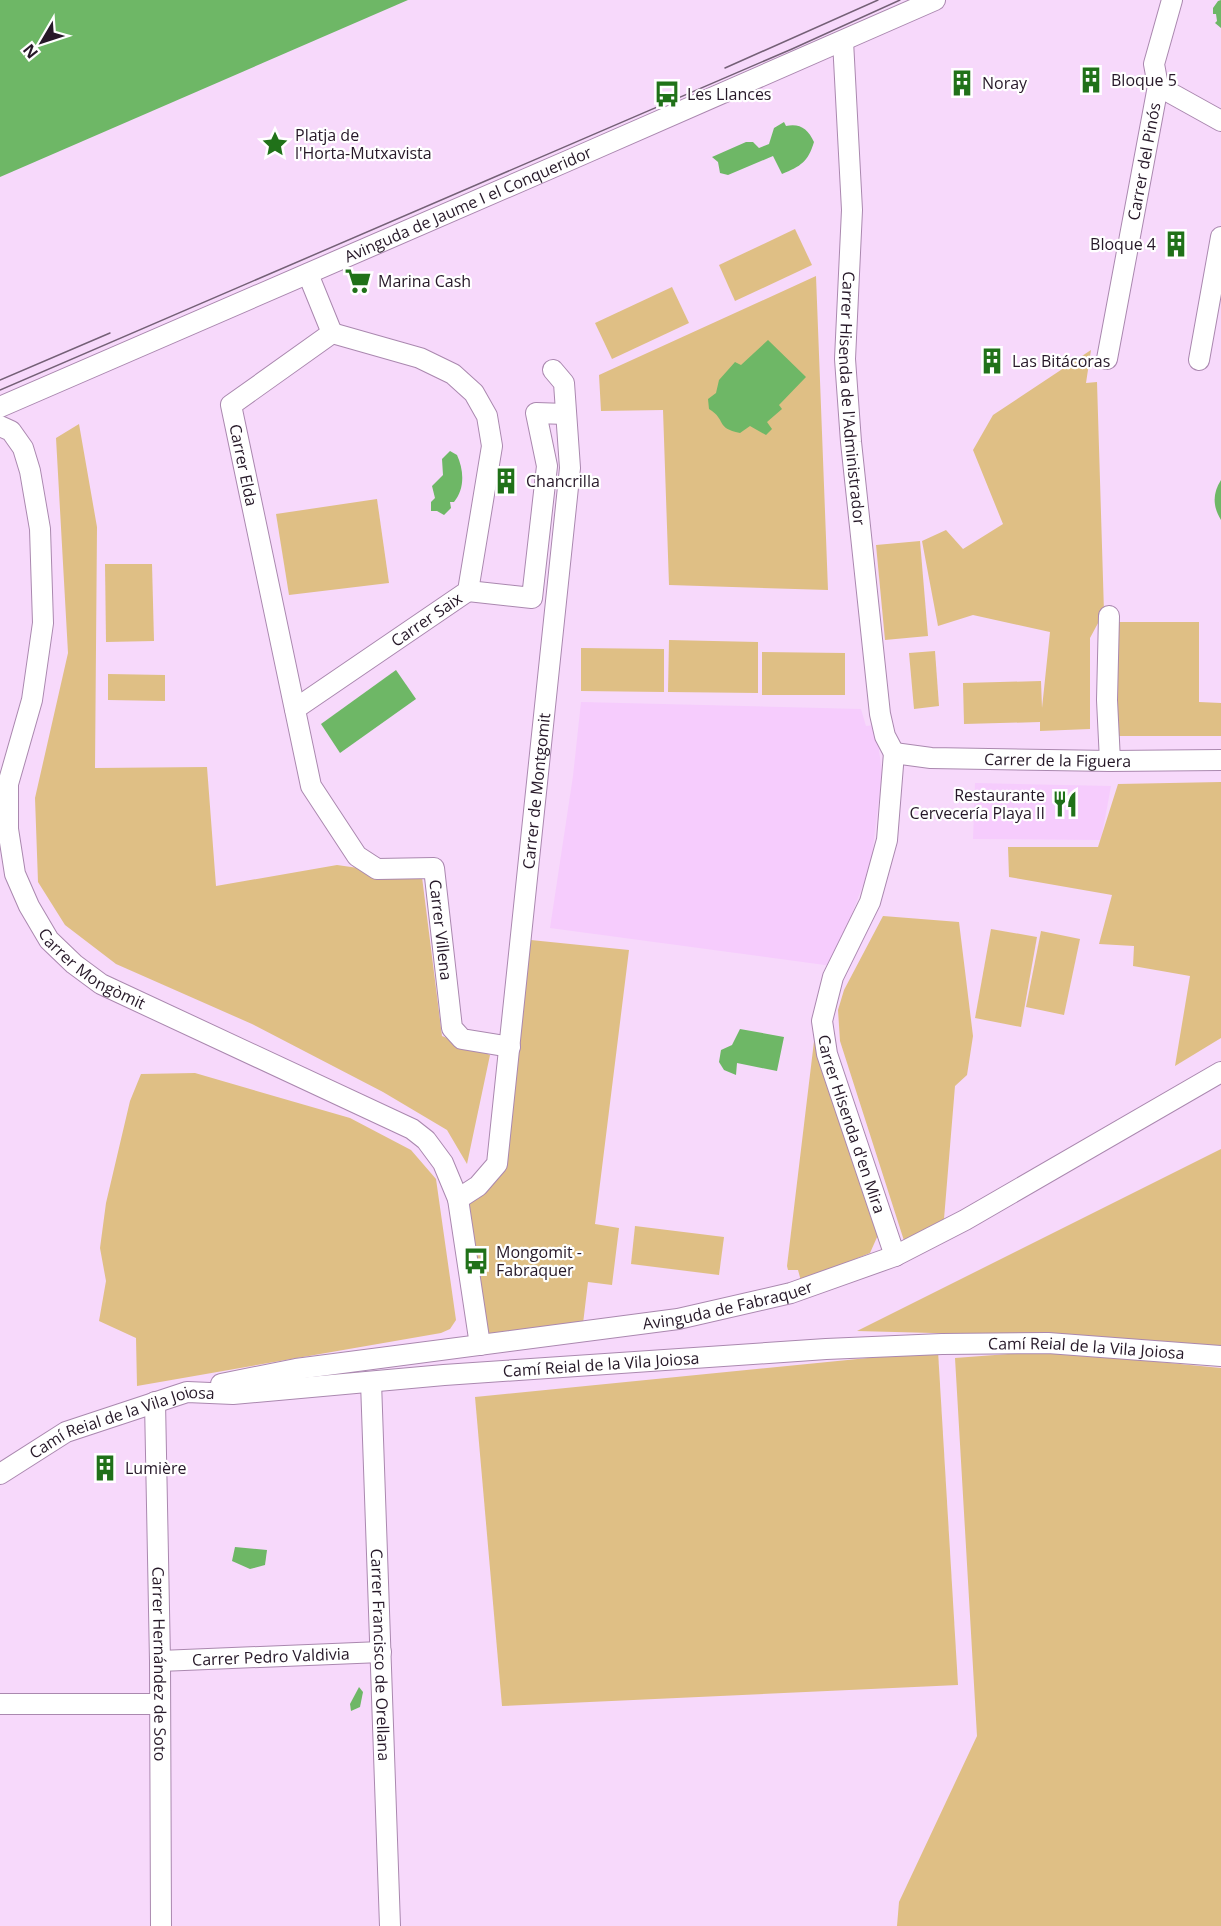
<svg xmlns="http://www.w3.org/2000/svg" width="1221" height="1926" font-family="'Open Sans',sans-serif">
  <rect width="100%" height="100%" fill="#f7d9fb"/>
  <g fill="#f6ccfd">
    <polygon points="581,702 861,709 866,726 876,725 882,774 871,864 832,966 550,928 573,776"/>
    <polygon points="975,783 1111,786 1101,840 973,839"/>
  </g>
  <g fill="#dfbf85">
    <polygon points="795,229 812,265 735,301 719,265"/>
    <polygon points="816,276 828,590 669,585 663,410 601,411 599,375"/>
    <polygon points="672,287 689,323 612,359 595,323"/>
    <polygon points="1091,350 1086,383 1097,382 1104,612 1090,638 1090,729 1040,731 1040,722 964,724 963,683 1041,681 1042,708 1050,632 973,615 938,626 922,541 946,530 963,549 1003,524 973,450 993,415"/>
    <polygon points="79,424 97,527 95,768 207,767 216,886 337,865 422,877 442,1036 490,1055 467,1164 447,1130 383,1092 252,1024 116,964 65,925 38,882 35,798 68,653 56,438"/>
    <polygon points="377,499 389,583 289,595 276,514"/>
    <polygon points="920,541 928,636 885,640 876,545"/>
    <polygon points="105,564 152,564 154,641 106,642"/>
    <polygon points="1118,622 1199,622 1199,702 1221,703 1221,736 1115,736"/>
    <polygon points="669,640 758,642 758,693 668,692"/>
    <polygon points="581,648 664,649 664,692 581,691"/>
    <polygon points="935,651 939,706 914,709 909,653"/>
    <polygon points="762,652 845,653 845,695 762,695"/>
    <polygon points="108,674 165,675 165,701 108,700"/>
    <polygon points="1221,782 1221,1038 1175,1066 1190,976 1133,966 1134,946 1099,944 1112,895 1009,877 1008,847 1098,847 1118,784"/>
    <polygon points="883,916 959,922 973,1036 967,1075 955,1086 943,1231 907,1250 840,1041 838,1010 844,990"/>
    <polygon points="991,929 1037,937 1021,1027 975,1018"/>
    <polygon points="1041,931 1080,939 1064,1015 1026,1007"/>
    <polygon points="521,939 629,950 595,1224 619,1228 612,1285 588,1282 582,1332 480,1345 458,1199 497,1164"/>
    <polygon points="815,1033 878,1235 870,1253 801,1281 798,1270 788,1270 787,1266"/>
    <polygon points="195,1073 350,1118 411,1150 436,1179 456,1320 450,1329 441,1333 137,1386 136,1338 99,1321 106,1281 100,1248 106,1203 130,1101 141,1074"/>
    <polygon points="1221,1149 1221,1346 1047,1336 857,1331"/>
    <polygon points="635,1226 724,1237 719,1275 631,1264"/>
    <polygon points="938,1351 958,1685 502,1706 475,1397"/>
    <polygon points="1046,1351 1221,1368 1221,1926 897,1926 899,1902 977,1736 955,1358"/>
  </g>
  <g fill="#6eb766">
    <polygon points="0,0 408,0 0,177"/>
    <polygon points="1221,0 1221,28 1215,23 1217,21 1216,14 1213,14 1213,8 1218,1"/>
    <path d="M784,122l2,4c14,-3 22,3 28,16 -6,20 -13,24 -32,32l-9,-18 -45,19 -8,-2 -2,-11 -6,-5 34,-15h7l6,6 10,-4 5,-16z"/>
    <path d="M768,340l38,37 -27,28 3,4 -15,13 5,7 -6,6 -16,-9 -10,7c-25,-5 -13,-13 -31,-24l-1,-10 8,-6 3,-13 16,-18 6,3z"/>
    <path d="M450,451l7,4c7,15 8,34 -3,47h-4l1,6 -7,7 -7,-4h-6v-9l4,-4 -3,-12 11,-11 -1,-16z"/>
    <path d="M1221,480v40c-8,-13 -9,-26 0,-40z"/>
    <polygon points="396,670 416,699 340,753 321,724"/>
    <polygon points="740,1029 784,1037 777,1071 737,1063 736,1075 724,1070 719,1062 721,1050 732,1045"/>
    <polygon points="235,1547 267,1550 265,1565 250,1569 232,1561"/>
    <polygon points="359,1687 363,1692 360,1707 351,1711 350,1704"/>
  </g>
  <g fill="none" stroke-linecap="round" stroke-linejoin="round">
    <g stroke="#aa88af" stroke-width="22">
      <g id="minor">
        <path id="s1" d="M843,41l9,169 -7,149 6,83 29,272 5,22 9,17"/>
        <polyline points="1158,86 1221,121"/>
        <path id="s2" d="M308,274l24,59 -101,72 80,381 46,70 20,13 57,-1 18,160 10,11 48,8"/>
        <path id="s3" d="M1107,359l51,-273 -4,-22 18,-64"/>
        <polyline points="1199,360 1221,237"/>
        <path id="s4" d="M0,407l572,-248 363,-159"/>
        <path id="s5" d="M0,426l11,5 12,17 7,23 10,58 3,94 -11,77 -24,84v45l7,45 14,32 20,34 25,24 27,20 311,145 14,11 17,23 15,36 22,146"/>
        <polyline points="468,591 532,598 547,466 536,413 566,414"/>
        <polyline points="1109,616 1107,700 1110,761"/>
        <path id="s6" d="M295,709l173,-118 24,-145 -5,-30 -13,-23 -21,-19 -33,-16 -88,-25"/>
        <path id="s7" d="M894,753l-7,87 -17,62 -37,75 -11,44 5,33 68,202"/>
        <path id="s8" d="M894,753l37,5 179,3 111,-1"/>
        <path id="s9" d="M458,1199l20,-13 19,-22 73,-696 -6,-85 -11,-13"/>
        <path id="s10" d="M371,1382l19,544"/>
        <path id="s11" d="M221,1384l75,-15 382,-50 113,-26 104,-37 70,-36 256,-148"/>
        <path id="s12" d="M155,1402l5,259 1,265"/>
        <path id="s13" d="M0,1474l66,-42 121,-40 46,2 211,-19 382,-26 116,-5 106,-1 173,13"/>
        <path id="s14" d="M160,1661l221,-9"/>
        <polyline points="0,1704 160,1704"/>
      </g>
    </g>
    <use href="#minor" stroke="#fff" stroke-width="20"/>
    <g stroke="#746076" stroke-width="1.5">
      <polyline points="725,68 878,0"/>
      <polyline points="0,380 110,333"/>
      <polyline points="0,390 792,49 900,0"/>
    </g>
  </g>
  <defs>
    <g id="building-bare" transform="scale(2.07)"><path d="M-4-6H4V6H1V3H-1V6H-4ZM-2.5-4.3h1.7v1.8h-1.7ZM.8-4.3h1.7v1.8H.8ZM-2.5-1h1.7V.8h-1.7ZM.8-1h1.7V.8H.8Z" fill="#207119" stroke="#fff" stroke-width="2.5" paint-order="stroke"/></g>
    <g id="bus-bare" transform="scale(2.07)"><path d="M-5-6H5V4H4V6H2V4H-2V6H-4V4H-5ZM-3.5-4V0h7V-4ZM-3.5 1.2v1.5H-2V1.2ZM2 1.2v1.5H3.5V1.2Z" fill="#207119" stroke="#fff" stroke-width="2.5" paint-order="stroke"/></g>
    <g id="sight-bare" transform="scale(2.07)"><path d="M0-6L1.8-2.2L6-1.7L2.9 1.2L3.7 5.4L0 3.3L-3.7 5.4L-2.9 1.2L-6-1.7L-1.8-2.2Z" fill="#207119" stroke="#fff" stroke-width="2.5" paint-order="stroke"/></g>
    <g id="supermarket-bare" transform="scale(2.07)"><path d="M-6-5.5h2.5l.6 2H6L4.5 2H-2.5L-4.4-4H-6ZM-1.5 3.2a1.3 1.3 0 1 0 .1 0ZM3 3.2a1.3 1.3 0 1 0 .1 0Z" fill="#207119" stroke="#fff" stroke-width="2.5" paint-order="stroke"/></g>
    <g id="restaurant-bare" transform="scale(2.07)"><path d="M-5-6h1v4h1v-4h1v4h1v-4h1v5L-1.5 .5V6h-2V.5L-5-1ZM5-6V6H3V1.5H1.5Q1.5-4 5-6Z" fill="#207119" stroke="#fff" stroke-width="2.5" paint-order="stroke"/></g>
  </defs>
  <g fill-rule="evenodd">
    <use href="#building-bare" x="1091" y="80"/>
    <use href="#building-bare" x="962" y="83"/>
    <use href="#bus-bare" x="667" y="94"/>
    <use href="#sight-bare" x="275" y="144"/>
    <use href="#building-bare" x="1176" y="244"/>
    <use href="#supermarket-bare" x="358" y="281"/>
    <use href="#building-bare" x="992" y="361"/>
    <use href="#building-bare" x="506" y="481"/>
    <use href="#restaurant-bare" x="1065" y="804"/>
    <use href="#bus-bare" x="476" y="1261"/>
    <use href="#building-bare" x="105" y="1468"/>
  </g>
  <g text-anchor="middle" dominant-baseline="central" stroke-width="4.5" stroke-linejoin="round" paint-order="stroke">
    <g font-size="16" fill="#261828" stroke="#fff" text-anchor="start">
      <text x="1111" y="80">Bloque 5</text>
      <text x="982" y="83">Noray</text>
      <text x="687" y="94">Les Llances</text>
      <text x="295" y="135">Platja de<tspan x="295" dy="18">l'Horta-Mutxavista</tspan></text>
      <text x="1156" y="244" text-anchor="end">Bloque 4</text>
      <text x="378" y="281">Marina Cash</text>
      <text x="1012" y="361">Las Bitácoras</text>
      <text x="526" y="481">Chancrilla</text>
      <text x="1045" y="795" text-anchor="end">Restaurante<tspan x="1045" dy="18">Cervecería Playa II</tspan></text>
      <text x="496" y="1252">Mongomit -<tspan x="496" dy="18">Fabraquer</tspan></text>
      <text x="125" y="1468">Lumière</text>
    </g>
    <g font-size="16" fill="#261828" stroke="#fff">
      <text stroke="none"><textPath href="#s3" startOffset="201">Carrer del Pinós</textPath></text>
      <text stroke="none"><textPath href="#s4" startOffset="510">Avinguda de Jaume I el Conqueridor</textPath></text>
      <text stroke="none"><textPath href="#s1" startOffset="358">Carrer Hisenda de l'Administrador</textPath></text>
      <text stroke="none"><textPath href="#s2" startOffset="249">Carrer Elda</textPath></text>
      <text stroke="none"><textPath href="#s6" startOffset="159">Carrer Saix</textPath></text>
      <text stroke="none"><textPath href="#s8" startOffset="164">Carrer de la Figuera</textPath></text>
      <text stroke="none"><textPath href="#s9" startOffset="428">Carrer de Montgomit</textPath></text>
      <text stroke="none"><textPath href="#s2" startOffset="804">Carrer Villena</textPath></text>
      <text stroke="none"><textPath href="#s5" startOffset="592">Carrer Mongòmit</textPath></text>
      <text stroke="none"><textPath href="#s7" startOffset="388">Carrer Hisenda d'en Mira</textPath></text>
      <text stroke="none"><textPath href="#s11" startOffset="513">Avinguda de Fabraquer</textPath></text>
      <text stroke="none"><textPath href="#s13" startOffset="1107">Camí Reial de la Vila Joiosa</textPath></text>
      <text stroke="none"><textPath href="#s13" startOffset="621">Camí Reial de la Vila Joiosa</textPath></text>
      <text stroke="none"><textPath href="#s13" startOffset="135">Camí Reial de la Vila Joiosa</textPath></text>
      <text stroke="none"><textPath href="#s10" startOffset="273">Carrer Francisco de Orellana</textPath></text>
      <text stroke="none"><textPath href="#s14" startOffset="111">Carrer Pedro Valdivia</textPath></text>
      <text stroke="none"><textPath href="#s12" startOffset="262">Carrer Hernández de Soto</textPath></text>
    </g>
  </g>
  <g transform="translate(42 42) rotate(231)" stroke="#ffffff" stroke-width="4.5" paint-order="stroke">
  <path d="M0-4.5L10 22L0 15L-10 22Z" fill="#261828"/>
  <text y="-9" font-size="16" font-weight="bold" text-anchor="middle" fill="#261828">N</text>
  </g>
</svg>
